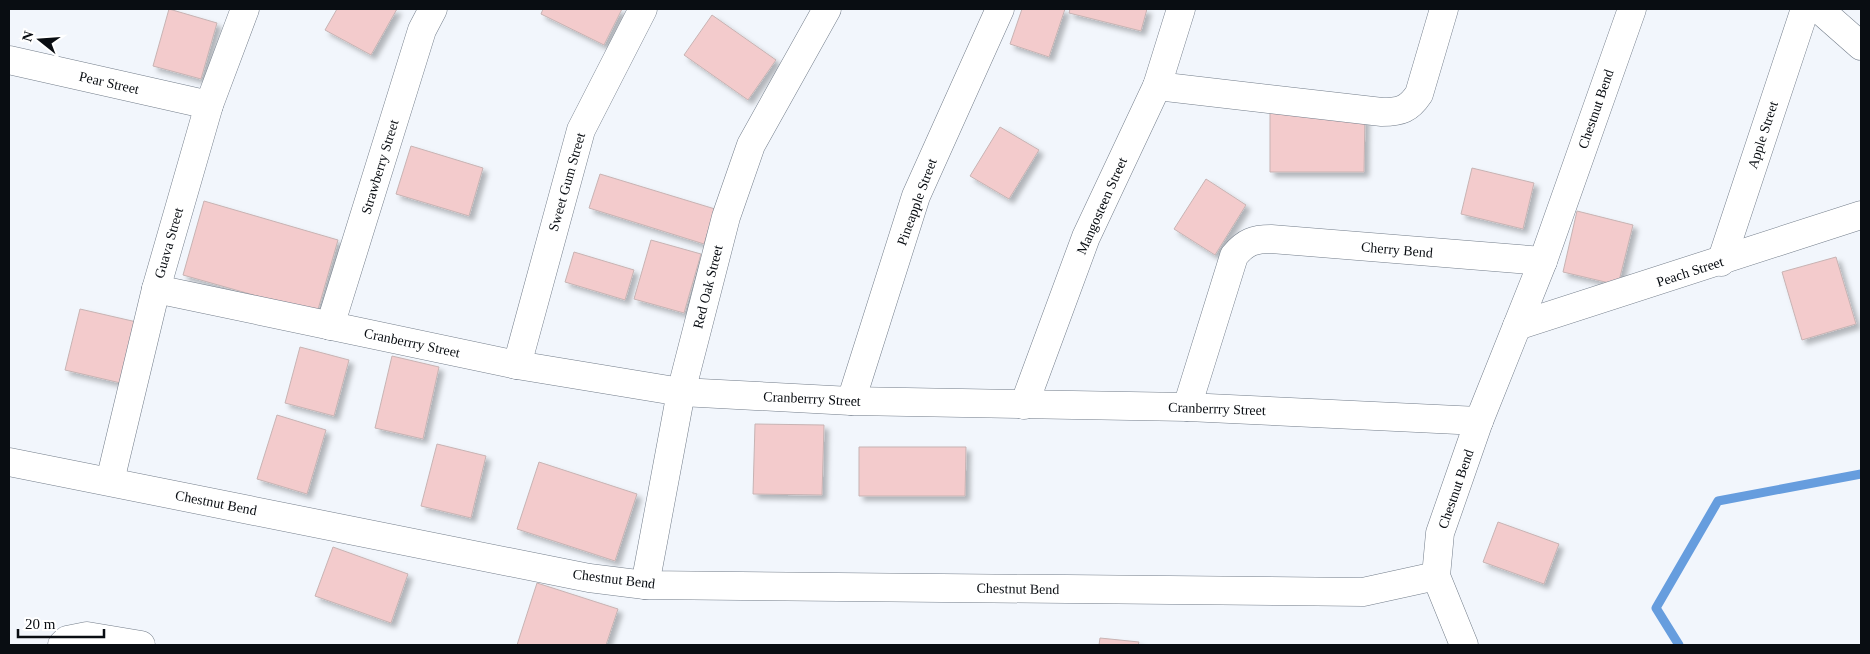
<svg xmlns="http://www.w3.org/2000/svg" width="1870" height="654" font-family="Georgia,serif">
  <defs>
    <filter id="shadow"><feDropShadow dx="4.5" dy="4.5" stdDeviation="2.5" flood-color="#0004"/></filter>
  </defs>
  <rect width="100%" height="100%" fill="#f2f6fc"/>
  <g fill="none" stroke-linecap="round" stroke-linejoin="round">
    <polyline stroke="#669dde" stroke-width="9" points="1679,645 1656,608 1718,501 1861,474"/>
  </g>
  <g fill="#f3cbcc" stroke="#c7b3b3" filter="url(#shadow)">
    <polygon points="169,9 217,23 201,79 153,66"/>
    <polygon points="337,9 397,9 371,55 325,30"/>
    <polygon points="543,9 622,9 604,45 541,14"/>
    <polygon points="1022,9 1065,9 1049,57 1010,44"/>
    <polygon points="1070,9 1147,9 1141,31 1069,13"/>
    <polygon points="712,15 776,60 748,100 684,55"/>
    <polygon points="1270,113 1365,113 1364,172 1270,172"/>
    <polygon points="1000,127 1039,150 1009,199 970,176"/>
    <polygon points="411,146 483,168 469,216 396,194"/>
    <polygon points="1472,168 1534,183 1523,229 1461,214"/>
    <polygon points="600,174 715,209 704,244 589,208"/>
    <polygon points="1206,179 1246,205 1215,255 1174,229"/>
    <polygon points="204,201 338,240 317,313 183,275"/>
    <polygon points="1577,211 1633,225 1618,285 1563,272"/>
    <polygon points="651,240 701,254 684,313 634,299"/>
    <polygon points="574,252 634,270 625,300 565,282"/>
    <polygon points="1836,257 1856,324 1802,340 1782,272"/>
    <polygon points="80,309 141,323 125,384 65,370"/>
    <polygon points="300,347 349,360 334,416 285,403"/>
    <polygon points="392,356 439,367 423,439 375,428"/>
    <polygon points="277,415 326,430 307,494 257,479"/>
    <polygon points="755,424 824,425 822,495 753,494"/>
    <polygon points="437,444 486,456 471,518 421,506"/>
    <polygon points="859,447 966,447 965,496 859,496"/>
    <polygon points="539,462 637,494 615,561 517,529"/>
    <polygon points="1498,522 1559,544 1544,584 1483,562"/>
    <polygon points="333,547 408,574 391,623 315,596"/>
    <polygon points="537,583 618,609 606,645 517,645"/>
    <polygon points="1100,638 1139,642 1138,645 1099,645"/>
  </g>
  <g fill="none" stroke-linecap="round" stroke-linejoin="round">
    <g stroke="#737d8a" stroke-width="29">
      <g id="minor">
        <polyline points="1819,9 1861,46"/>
        <polyline points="9,60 209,105"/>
        <path d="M1157,86l225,26c19,0 27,-3 37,-18l25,-85"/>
        <polyline points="1721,262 1805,9"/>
        <polyline points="156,289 517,365 681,392 851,401 1187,407 1479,421"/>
        <polyline points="330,326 422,30 433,9"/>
        <polyline points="1517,326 1861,215"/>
        <polyline points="517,365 581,130 643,9"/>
        <polyline points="851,401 916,196 1000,9"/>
        <polyline points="1024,405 1086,237 1157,86 1181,9"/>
        <path d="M1187,407l47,-151c11,-14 20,-17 37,-17l272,22"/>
        <polyline points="9,462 589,578 645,585 1363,592 1436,576"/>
        <polyline points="110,481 156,289 209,105 245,9"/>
        <polyline points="645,585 681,392 726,217 751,145 827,9"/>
        <polyline points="62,645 67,640 87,636 141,645"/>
        <polyline points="1464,645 1436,576 1440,533 1479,421 1543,261 1632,9"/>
      </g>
    </g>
    <use href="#minor" stroke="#fff" stroke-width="28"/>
  </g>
  <g text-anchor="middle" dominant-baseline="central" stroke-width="5" stroke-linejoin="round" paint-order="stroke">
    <g font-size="14" fill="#090d12" stroke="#fff">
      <text transform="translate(109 83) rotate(13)">Pear Street</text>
      <text transform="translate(1596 109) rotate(-71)">Chestnut Bend</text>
      <text transform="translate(1763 135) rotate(-72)">Apple Street</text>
      <text transform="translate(380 167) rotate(-73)">Strawberry Street</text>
      <text transform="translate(567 182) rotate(-74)">Sweet Gum Street</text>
      <text transform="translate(917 202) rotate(-70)">Pineapple Street</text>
      <text transform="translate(1102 206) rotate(-66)">Mangosteen Street</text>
      <text transform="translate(169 243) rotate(-74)">Guava Street</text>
      <text transform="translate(1397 250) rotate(5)">Cherry Bend</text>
      <text transform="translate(1690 272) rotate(-18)">Peach Street</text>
      <text transform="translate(708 287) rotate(-76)">Red Oak Street</text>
      <text transform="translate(412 343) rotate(12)">Cranberrry Street</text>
      <text transform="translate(812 399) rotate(3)">Cranberrry Street</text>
      <text transform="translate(1217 409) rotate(2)">Cranberrry Street</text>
      <text transform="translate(1456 489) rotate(-71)">Chestnut Bend</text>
      <text transform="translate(216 503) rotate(11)">Chestnut Bend</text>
      <text transform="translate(614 579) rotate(7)">Chestnut Bend</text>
      <text transform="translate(1018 589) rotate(1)">Chestnut Bend</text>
    </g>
  </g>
  <rect width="1870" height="654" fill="none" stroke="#090d12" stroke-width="20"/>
  <g transform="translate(40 40) rotate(287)" stroke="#ffffff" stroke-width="4" paint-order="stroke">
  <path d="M0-4L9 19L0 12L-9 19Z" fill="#090d12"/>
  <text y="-8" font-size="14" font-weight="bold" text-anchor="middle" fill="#090d12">N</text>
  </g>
  <path d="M18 629v8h86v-8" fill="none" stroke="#090d12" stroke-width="2.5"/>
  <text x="25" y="629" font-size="15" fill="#090d12" stroke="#ffffff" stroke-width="4" paint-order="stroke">20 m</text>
</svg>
